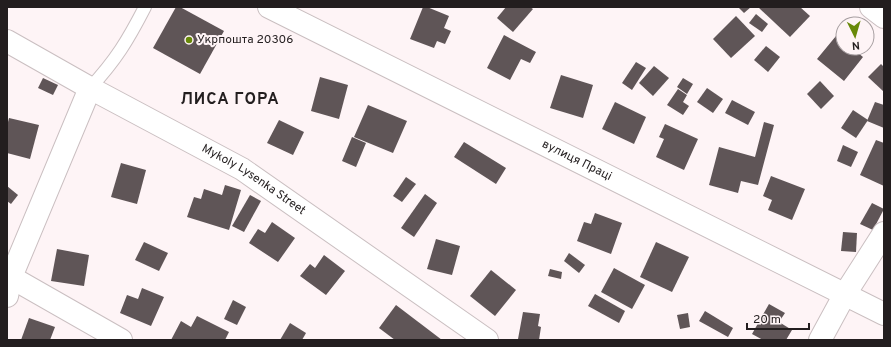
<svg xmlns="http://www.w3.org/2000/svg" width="891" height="347" font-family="Overpass,sans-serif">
  <rect width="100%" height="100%" fill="#fef4f6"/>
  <g fill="#5f5557">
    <polygon points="176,7 180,7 224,31 200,74 153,48"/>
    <polygon points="423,7 427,7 449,16 444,28 451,31 445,44 437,41 434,48 410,39"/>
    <polygon points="506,7 530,7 533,9 513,32 497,18"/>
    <polygon points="738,7 751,7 744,13"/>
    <polygon points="758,7 800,7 810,16 790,37"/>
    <polygon points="756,14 768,24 762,32 749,23"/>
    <polygon points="736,16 755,36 731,58 713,39"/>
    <polygon points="504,35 536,52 530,63 521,59 510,80 487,68"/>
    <polygon points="836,36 843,41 843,48 852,48 863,57 844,81 817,59"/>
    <polygon points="766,46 780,57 768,72 754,60"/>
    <polygon points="636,62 646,68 632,90 622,83"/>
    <polygon points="881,64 884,67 884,92 868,77"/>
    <polygon points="654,66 669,78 653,96 639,83"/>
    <polygon points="561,75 593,85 583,118 550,108"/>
    <polygon points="320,77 348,85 339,119 311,111"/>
    <polygon points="43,78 58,85 53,95 38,88"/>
    <polygon points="683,78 693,84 687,94 677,87"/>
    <polygon points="820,81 834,96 821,109 807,94"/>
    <polygon points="707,88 723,99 713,113 697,102"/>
    <polygon points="678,89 687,95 683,102 689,106 683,115 667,105"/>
    <polygon points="732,100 755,112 748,125 725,113"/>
    <polygon points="615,102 646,117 634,144 602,129"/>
    <polygon points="875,102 884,105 884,128 867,121"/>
    <polygon points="368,105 407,121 393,153 354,137"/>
    <polygon points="853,110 868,120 856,138 841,128"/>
    <polygon points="9,118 39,125 30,159 7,153 7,126"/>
    <polygon points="279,120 304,132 293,155 267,143"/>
    <polygon points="764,122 774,125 758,185 741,181 738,193 709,185 719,147 755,157"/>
    <polygon points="665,124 698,139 684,170 656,157 664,139 659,137"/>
    <polygon points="352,137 366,143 356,167 342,161"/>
    <polygon points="876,140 884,143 884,186 860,175"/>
    <polygon points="464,142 506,168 496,184 454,157"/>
    <polygon points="843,145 858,152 851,167 837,161"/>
    <polygon points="121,163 146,170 137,204 111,197"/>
    <polygon points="771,176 805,189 792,220 768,210 772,200 763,196"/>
    <polygon points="406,177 416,184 402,202 393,196"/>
    <polygon points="225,185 241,190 229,230 187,217 194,197 201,199 204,189 222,195"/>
    <polygon points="7,186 18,195 11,204 7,201"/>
    <polygon points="425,194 437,203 414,237 401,228"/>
    <polygon points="250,195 261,201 244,232 232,226"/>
    <polygon points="872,203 884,209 873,230 860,224"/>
    <polygon points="595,213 622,223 611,254 577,241 584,222 591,224"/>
    <polygon points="272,222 295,238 278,262 249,243 258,229 265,233"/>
    <polygon points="843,232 857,233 856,252 841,251"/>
    <polygon points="436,239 460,246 452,275 427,269"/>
    <polygon points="144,242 168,253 159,271 135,260"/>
    <polygon points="656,242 689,257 672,292 640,277"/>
    <polygon points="57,249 89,255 84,286 51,281"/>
    <polygon points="569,253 585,265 579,273 564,261"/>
    <polygon points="324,255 345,271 326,295 300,276 310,264 315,268"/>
    <polygon points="614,268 645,285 632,309 601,292"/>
    <polygon points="550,269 562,272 561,279 548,276"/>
    <polygon points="491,270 516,290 495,316 470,296"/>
    <polygon points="142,288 164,297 151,326 120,313 127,295 138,299"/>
    <polygon points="595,294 625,311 619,323 588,306"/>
    <polygon points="233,300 246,307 237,325 224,319"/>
    <polygon points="769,304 785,313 779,322 792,330 786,340 763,340 752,334"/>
    <polygon points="396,305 442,340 395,340 379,328"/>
    <polygon points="705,311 733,328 728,337 699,321"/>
    <polygon points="523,312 540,314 538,326 541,327 539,340 518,339"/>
    <polygon points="688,313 690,327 680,329 677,315"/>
    <polygon points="197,316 229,332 225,340 171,340 181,321 191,327"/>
    <polygon points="29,318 55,327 50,340 21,340"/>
    <polygon points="290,323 306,333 302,340 280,340"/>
  </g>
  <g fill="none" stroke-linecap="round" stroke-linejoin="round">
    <g stroke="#cabfc1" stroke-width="14">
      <path id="service" d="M90,88c26,-28 38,-48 55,-81"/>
    </g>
    <g stroke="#cabfc1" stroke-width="24">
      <g id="minor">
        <polyline points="871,7 884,17"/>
        <path id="s1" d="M7,41l83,47 152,81 245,171"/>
        <polyline points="7,275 121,340"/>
        <polyline points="7,296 11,277 90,88"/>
        <polyline points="820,340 845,294 884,233"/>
      </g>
    </g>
    <g stroke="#cabfc1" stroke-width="24">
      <g id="secondary">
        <path id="s2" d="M269,7l615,307"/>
      </g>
    </g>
    <use href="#service" stroke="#fff" stroke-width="12"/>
    <use href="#minor" stroke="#fff" stroke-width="22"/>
    <use href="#secondary" stroke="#fff" stroke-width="22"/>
  </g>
  <circle fill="#688909" stroke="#fef4f6" stroke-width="1.5" cx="189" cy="40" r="4"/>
  <g text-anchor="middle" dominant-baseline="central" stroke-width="4" stroke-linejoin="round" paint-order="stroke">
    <g font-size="12" fill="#231e1f" stroke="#fef4f6" text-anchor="start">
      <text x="197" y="40">Укрпошта 20306</text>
    </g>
    <g font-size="12" fill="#231e1f" stroke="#fef4f6">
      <text stroke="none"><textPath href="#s2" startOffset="344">вулиця Праці</textPath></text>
      <text stroke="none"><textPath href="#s1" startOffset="283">Mykoly Lysenka Street</textPath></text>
    </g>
    <g font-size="16" font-weight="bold" letter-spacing="1" fill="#231e1f" stroke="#fef4f6">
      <text x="230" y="100">ЛИСА ГОРА</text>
    </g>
  </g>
  <rect width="891" height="347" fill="none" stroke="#231e1f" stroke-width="16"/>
  <g transform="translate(855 36) rotate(175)"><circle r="19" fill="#fef4f6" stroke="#a69ea0"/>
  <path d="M0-3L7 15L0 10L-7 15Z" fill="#688909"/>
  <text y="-6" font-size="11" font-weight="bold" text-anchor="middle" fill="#231e1f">N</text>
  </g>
  <path d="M747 323v6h62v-6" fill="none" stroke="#231e1f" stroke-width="2"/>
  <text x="753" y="323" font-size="12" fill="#231e1f" stroke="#fef4f6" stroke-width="3" paint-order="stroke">20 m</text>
</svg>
